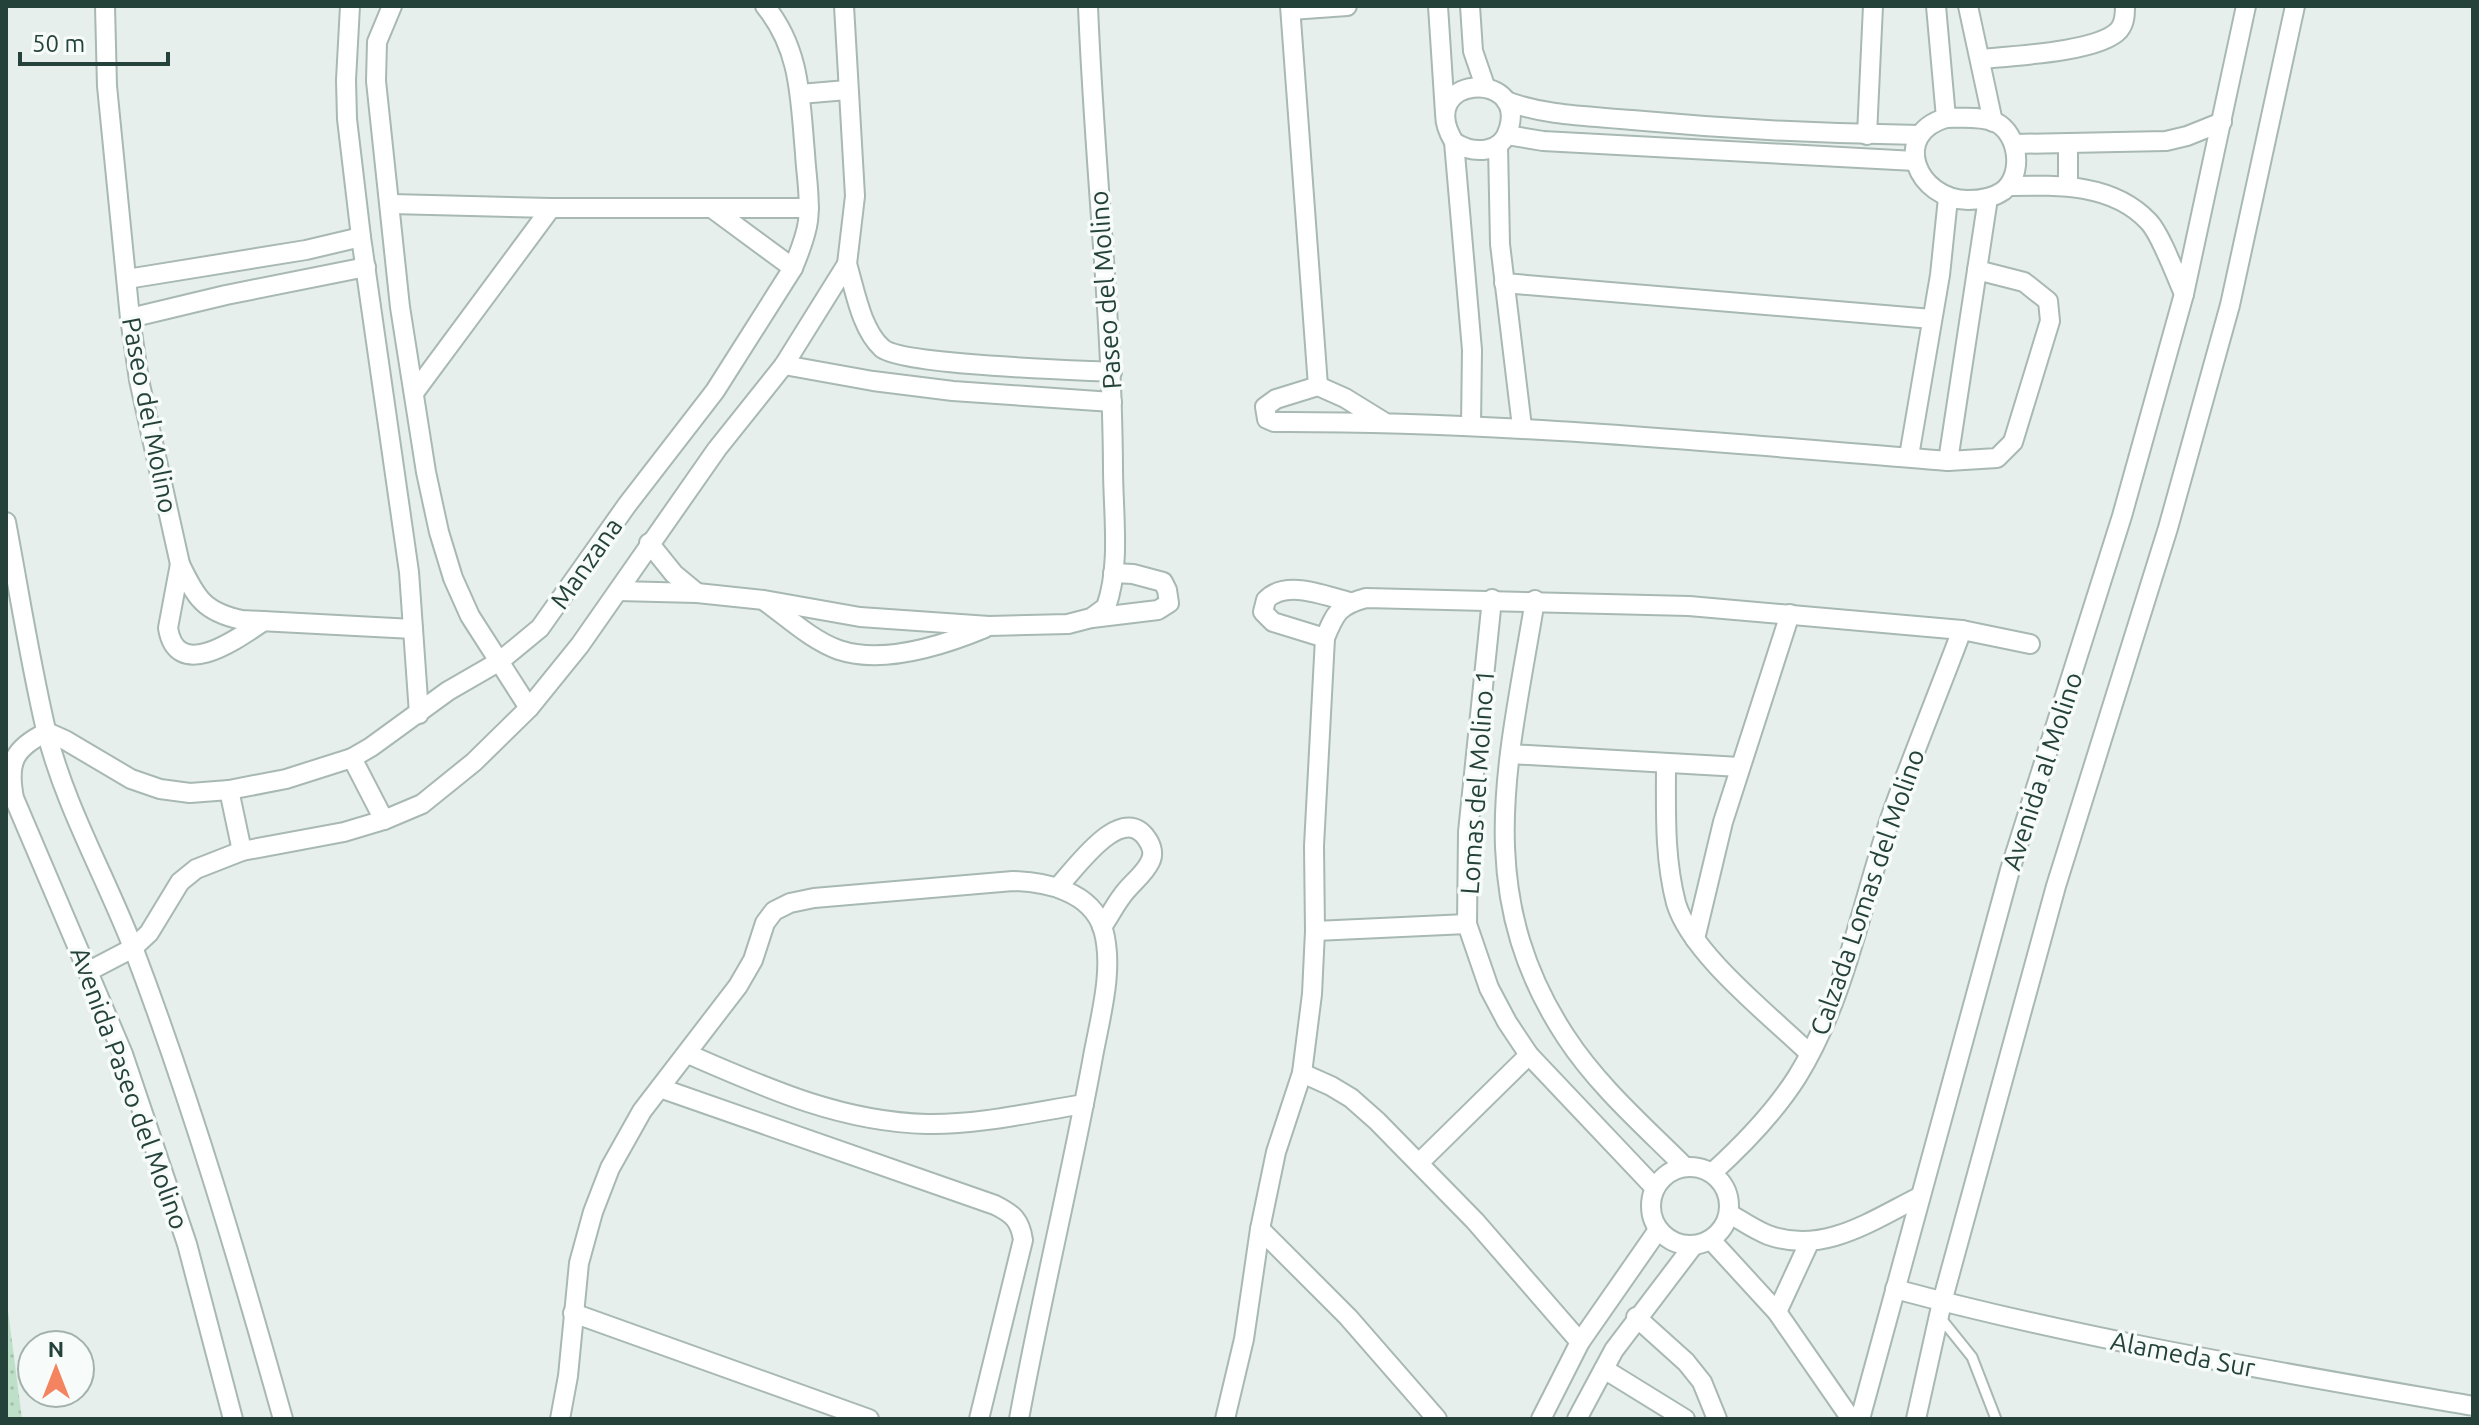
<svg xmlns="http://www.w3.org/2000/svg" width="2479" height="1425" font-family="Ubuntu,sans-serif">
  <defs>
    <pattern id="grass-dots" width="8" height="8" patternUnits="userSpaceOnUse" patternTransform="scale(2)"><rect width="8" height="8" fill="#bfe0c8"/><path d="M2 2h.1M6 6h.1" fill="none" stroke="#a4c1ad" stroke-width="1.8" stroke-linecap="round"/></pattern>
  </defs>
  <rect width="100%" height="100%" fill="#e6efeb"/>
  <polygon fill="url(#grass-dots)" points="6,1295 22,1419 6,1419"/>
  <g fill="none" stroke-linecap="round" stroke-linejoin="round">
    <g stroke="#a8b8b2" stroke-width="13">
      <polyline id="lane" points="1939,1316 1972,1357 1996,1419"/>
    </g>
    <g stroke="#a8b8b2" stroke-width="22">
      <g id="street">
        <path d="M105,6l2,80 23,232 9,62 41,184c16,34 24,48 62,56l171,9"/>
        <polyline points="350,6 346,80 347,119 361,237 409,572 419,714"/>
        <polyline points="392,6 377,42 376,81 400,307 426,472 439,532 453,578 470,616 529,708"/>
        <polyline points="1290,6 1318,386"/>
        <polyline points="1438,6 1445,113"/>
        <polyline points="1470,6 1473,51 1485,86"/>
        <polyline points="1936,6 1946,118"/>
        <polyline points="1968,6 1993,122"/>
        <polyline points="1291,10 1347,6"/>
        <path d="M1980,59c31,-3 120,-7 139,-29 6,-7 6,-16 6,-24"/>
        <polyline points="800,94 847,90"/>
        <path d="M1506,101c40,15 83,15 126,19 96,9 192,14 288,15"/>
        <path d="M1946,118c15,0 35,-2 49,4 24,11 29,53 8,69 -10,7 -23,9 -35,9 -51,0 -78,-66 -22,-82z"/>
        <polyline points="1507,135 1543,141 1915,161"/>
        <polyline points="1867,135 1873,6"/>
        <path d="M1454,142c19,12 48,13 55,-14 17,-59 -95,-53 -55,14l18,208 -1,75"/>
        <polyline points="2068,143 2068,185"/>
        <polyline points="2014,144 2166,141 2187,136 2222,122"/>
        <polyline points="1498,145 1500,244 1522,427"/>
        <path d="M2009,186c48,-1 104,-3 140,36 12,13 27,54 35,72"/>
        <polyline points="391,204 551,208 809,208"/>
        <polyline points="713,209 793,268"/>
        <path d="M847,264c8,26 14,65 35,84 19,17 193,22 230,24"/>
        <polyline points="127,279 306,250 361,237"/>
        <polyline points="1504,283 1932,319"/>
        <polyline points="130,318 226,295 366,267"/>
        <polyline points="784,365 873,381 953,391 1112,402"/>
        <polyline points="414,393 551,208"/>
        <path d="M1384,422l-39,-24 -27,-12 -42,13 -11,8 2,12 7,3c225,-1 449,21 674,39l49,-3 16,-16 37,-121 -2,-20 -24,-19 -47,-12"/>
        <polyline points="1909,456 1940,275 1948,198"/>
        <polyline points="1948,461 1988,198"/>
        <path d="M6,522c13,69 24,140 40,208 19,77 60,147 88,220 58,153 105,312 149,469"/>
        <polyline points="649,543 674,574 697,593"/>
        <path d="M180,564l-12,64c9,56 72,9 96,-7"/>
        <path d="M618,591l79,2 67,7 96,17 129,9 79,-2 23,-6 15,-11c15,-42 7,-94 7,-139 -1,-154 -19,-308 -25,-462"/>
        <polyline points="1492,599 1468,832 1467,924 1489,988 1507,1022 1529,1055 1655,1188"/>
        <path d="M1535,600c-26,159 -65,291 31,437 32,49 78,89 119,130"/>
        <path d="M766,602c22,16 47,39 73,48 45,15 105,-5 146,-22"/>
        <polyline points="1092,618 1158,610 1169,603 1167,590 1163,582 1133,574 1113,573"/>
        <path d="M1325,638l-52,-16 -10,-10 3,-12c20,-21 59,-4 84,2"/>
        <path d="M47,732l18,8 66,39 29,10 30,4 39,-3 57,-11 66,-21 19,-11 77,-56 52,-30 40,-33 87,-123 88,-114 78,-123c6,-15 13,-31 15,-47 3,-22 -2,-46 -3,-68 -5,-54 -4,-103 -40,-147"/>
        <path d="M47,732c-33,16 -40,30 -33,66l109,256 64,190 46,175"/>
        <polyline points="1510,754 1740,767"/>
        <polyline points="352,758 384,820"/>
        <path d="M1666,763c0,47 -2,94 10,140 15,51 95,113 133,150"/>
        <polyline points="229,790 242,851"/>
        <path d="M1058,887c18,-19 64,-86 89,-48 5,7 7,16 3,23 -6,13 -20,22 -28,34 -7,9 -13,21 -20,31"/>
        <polyline points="1315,931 1467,924"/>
        <polyline points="1695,939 1723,822 1790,614"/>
        <polyline points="89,971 133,948 149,933 180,882 196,869 242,851 344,832 384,820 422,804 474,762 529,708 580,645 717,449 784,365 847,264 855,196 844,6"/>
        <path d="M688,1054c78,34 153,68 239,70 52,1 106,-12 157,-20"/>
        <polyline points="1302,1073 1331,1086 1351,1098 1377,1121 1475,1221 1580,1342"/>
        <path d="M660,1088l335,117c18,9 25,15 28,35l-44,179"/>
        <polyline points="1419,1163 1529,1055"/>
        <circle cx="1690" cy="1206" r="39"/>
        <path d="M1712,1173c32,-29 62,-60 85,-96 49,-79 65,-177 95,-264 22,-61 47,-122 70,-183"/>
        <path d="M1730,1214c12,7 25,16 38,21 55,20 103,-14 151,-38"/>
        <polyline points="1260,1229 1348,1317 1437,1419"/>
        <polyline points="1711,1240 1777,1312 1851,1419"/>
        <path d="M1895,1289c190,51 384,83 578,117"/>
        <polyline points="1777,1312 1809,1243"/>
        <polyline points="573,1313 869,1419"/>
        <polyline points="1636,1317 1686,1362 1702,1382 1717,1419"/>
        <polyline points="1604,1369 1685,1419"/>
        <path d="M560,1419l8,-43 11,-113 14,-51 17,-44 32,-57 96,-125 15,-26 12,-37 9,-12 16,-8 24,-5 199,-17c33,1 78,10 90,48 12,41 -4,92 -11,133 -22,119 -51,237 -73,357"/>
        <path d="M1225,1419l19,-80 16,-110 16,-77 26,-79 10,-79 3,-63 -1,-85 11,-208c10,-25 14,-33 41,-40l323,8 273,24 68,14"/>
        <polyline points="1541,1419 1580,1342 1658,1230"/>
        <polyline points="1577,1419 1614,1350 1693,1246"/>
        <polyline points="1860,1419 2010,870 2122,516 2184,294 2246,6"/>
        <polyline points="1916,1419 1942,1302 2056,886 2168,528 2230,305 2295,6"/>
      </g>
    </g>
    <use href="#lane" stroke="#fff" stroke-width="9"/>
    <use href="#street" stroke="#fff" stroke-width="18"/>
  </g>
  <g text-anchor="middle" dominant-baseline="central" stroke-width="7" stroke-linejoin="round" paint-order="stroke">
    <g font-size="26" fill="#24423a" stroke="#f7fbf9">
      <text transform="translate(1105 290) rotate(-94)">Paseo del Molino</text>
      <text transform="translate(150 415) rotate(79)">Paseo del Molino</text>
      <text transform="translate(586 563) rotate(-55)">Manzana</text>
      <text transform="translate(2042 771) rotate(-72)">Avenida al Molino</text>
      <text transform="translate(1477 782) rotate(-86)">Lomas del Molino 1</text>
      <text transform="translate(1867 892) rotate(-71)">Calzada Lomas del Molino</text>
      <text transform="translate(130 1088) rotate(70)">Avenida Paseo del Molino</text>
      <text transform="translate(2183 1354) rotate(11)">Alameda Sur</text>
    </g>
  </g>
  <rect width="2479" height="1425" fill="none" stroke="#24423a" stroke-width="16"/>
  <g transform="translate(56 1369)"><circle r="38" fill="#f7fbf9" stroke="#a3b1ad" stroke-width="2"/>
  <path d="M0-6L14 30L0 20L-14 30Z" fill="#f4845f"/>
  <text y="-12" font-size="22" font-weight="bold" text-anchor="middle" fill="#24423a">N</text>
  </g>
  <path d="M20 52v12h148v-12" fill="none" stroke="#24423a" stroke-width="4"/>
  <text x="32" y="52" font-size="24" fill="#24423a" stroke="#f7fbf9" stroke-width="6" paint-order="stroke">50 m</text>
</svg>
